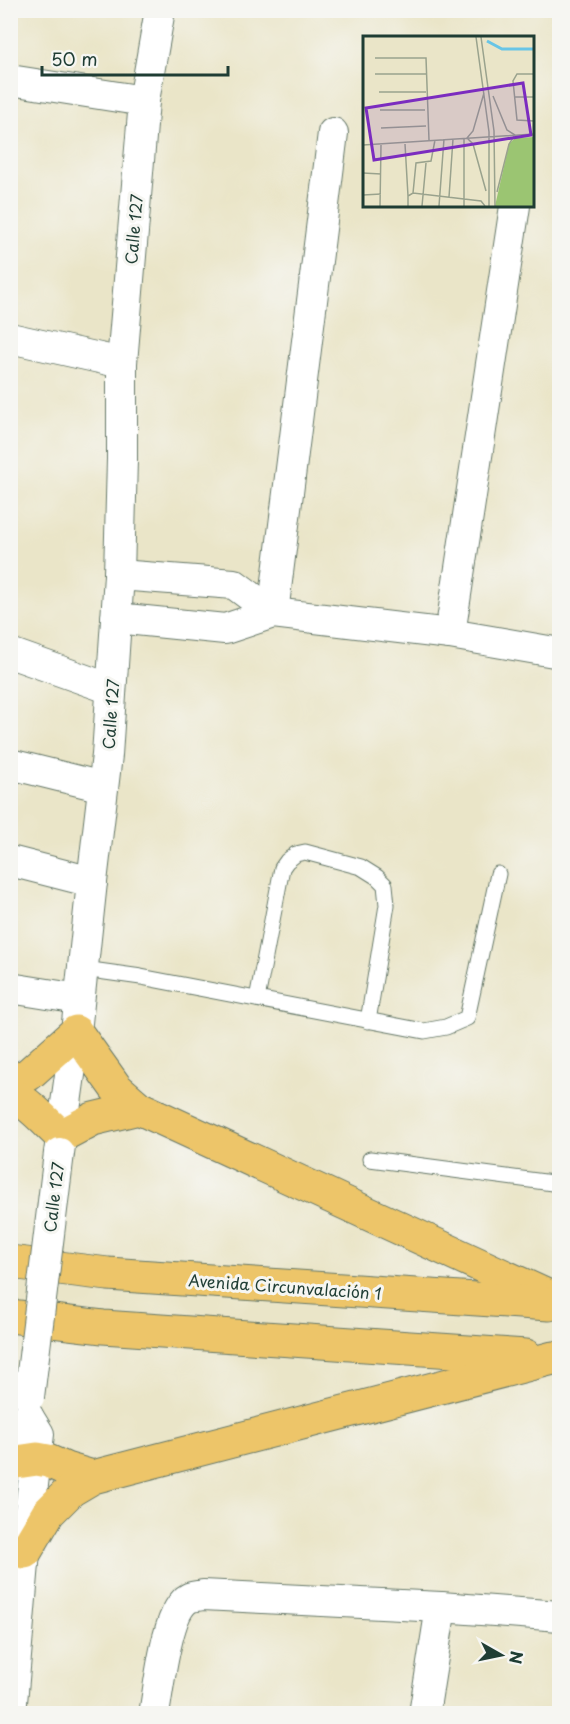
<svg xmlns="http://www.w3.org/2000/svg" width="570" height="1724" font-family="'Playpen Sans',sans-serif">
  <rect width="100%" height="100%" fill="#f6f6f2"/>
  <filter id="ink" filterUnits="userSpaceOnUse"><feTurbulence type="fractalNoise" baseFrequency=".0167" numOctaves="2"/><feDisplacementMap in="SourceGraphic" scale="12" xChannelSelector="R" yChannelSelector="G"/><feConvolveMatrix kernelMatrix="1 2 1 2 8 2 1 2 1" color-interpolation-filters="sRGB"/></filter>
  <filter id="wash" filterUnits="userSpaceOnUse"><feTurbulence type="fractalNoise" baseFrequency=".008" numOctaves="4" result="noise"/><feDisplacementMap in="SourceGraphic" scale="24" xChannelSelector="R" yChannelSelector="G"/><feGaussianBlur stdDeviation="1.35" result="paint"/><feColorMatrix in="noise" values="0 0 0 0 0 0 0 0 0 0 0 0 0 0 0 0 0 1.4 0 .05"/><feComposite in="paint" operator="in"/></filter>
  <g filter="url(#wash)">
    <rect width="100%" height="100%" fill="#eae5c8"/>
  </g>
  <g filter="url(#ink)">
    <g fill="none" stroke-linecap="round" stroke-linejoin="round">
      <g stroke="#667868" stroke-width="17">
        <g id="service">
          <polyline points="84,969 141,977 424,1031 446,1027 467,1018 498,874"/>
          <polyline points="257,999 282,868 287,861 296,854 305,852 361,867 377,877 385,885 387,905 368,1021"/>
          <polyline points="370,1159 560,1184"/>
        </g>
      </g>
      <g stroke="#667868" stroke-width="32">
        <g id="minor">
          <polyline points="10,80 144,101"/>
          <polyline points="10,338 122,363"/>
          <polyline points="119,575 234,584 273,613"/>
          <polyline points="273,613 333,133"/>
          <polyline points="116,618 225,629 273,613 450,634 560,653"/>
          <polyline points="450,634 515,206"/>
          <polyline points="10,653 111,689"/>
          <polyline points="10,764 103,787"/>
          <polyline points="10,861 92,882"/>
          <polyline points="10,988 79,999"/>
          <polyline points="59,1153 76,1032 92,882 107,755 119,575 122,459 122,363 144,101 160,10"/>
          <polyline points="10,1464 15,1432 28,1416"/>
          <polyline points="11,1714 25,1552 39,1434 28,1416"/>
          <path d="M154,1714c5,-26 12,-104 35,-116 4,-2 11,-2 14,-3l238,12 119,9"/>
          <polyline points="424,1714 441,1607"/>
        </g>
      </g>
      <g stroke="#667868" stroke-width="35">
        <g id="primary">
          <polyline points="10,1085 29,1074 76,1032 116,1088 139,1108 560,1302"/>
          <path d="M10,1093c20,11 35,28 51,43l32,-17 46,-11"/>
          <polyline points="10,1262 108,1274 549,1304"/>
          <polyline points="10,1316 103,1327 526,1356"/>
          <polyline points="10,1463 37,1459 48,1461 66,1469 93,1477"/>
          <polyline points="10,1549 25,1552 48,1513 71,1490 93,1477 553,1358"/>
        </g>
      </g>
      <use href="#service" stroke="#fff" stroke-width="15"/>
      <use href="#minor" stroke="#fff" stroke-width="30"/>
      <use href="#primary" stroke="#edc569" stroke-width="33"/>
      <g stroke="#667868" stroke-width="32" stroke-linecap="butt">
        <polyline id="minor-bridge" points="29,1397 59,1153"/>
      </g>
      <use href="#minor-bridge" stroke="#fff" stroke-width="30"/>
    </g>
  </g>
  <g text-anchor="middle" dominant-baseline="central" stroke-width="6" stroke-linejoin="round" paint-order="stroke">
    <g font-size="16" fill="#1f3d34" stroke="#f6f6f2">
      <text transform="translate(133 229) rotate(-85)">Calle 127</text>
      <text transform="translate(110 714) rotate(-86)">Calle 127</text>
      <text transform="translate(53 1197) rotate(-83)">Calle 127</text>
      <text transform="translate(285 1286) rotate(4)">Avenida Circunvalación 1</text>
    </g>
  </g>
  <g transform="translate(363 36)">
    <rect width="171" height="171" fill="#eae5c8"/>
    <path d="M171,101v69h-39l14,-62 6,-6z" fill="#9bc572"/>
    <path fill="none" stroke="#68c5e6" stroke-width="3" d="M124,5l15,8h32"/>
    <path fill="none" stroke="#99a28d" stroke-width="1.5" d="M113,1l13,95v74M118,1l13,94 1,75M12,22h51l3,82M12,38h51M171,38h-17l-4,7 4,39 17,1M16,56h47M121,57l-11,38 -6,7 6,6 13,47M130,60l14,34 8,5 -6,9 -12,48M151,61h20M17,74h45M18,92l45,-2M101,102v68M42,108l3,52M0,109l171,-11M0,137l18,1M50,157l3,-30 15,-2 4,-21M0,159l18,-1M86,161l4,-58M17,170l1,-61M45,170v-10l5,-3 68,8 4,5M59,170l4,-43M76,170l5,-67"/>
    <path fill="#7b2cbf" fill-opacity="0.15" stroke="#7b2cbf" stroke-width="3" d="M160,47l8,52 -157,25 -8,-52z"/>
    <rect width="171" height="171" fill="none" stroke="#1f3d34" stroke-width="3"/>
  </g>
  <rect width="570" height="1724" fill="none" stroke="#f6f6f2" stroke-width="36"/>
  <g transform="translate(501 1655) rotate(99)" stroke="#f6f6f2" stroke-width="4.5" paint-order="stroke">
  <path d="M0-4.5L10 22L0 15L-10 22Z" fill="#1f3d34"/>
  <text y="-9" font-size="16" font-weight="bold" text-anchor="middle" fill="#1f3d34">N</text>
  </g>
  <path d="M42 66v9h186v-9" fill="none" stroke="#1f3d34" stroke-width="3"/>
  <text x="51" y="66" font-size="18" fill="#1f3d34" stroke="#f6f6f2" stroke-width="4.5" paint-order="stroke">50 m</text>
</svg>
